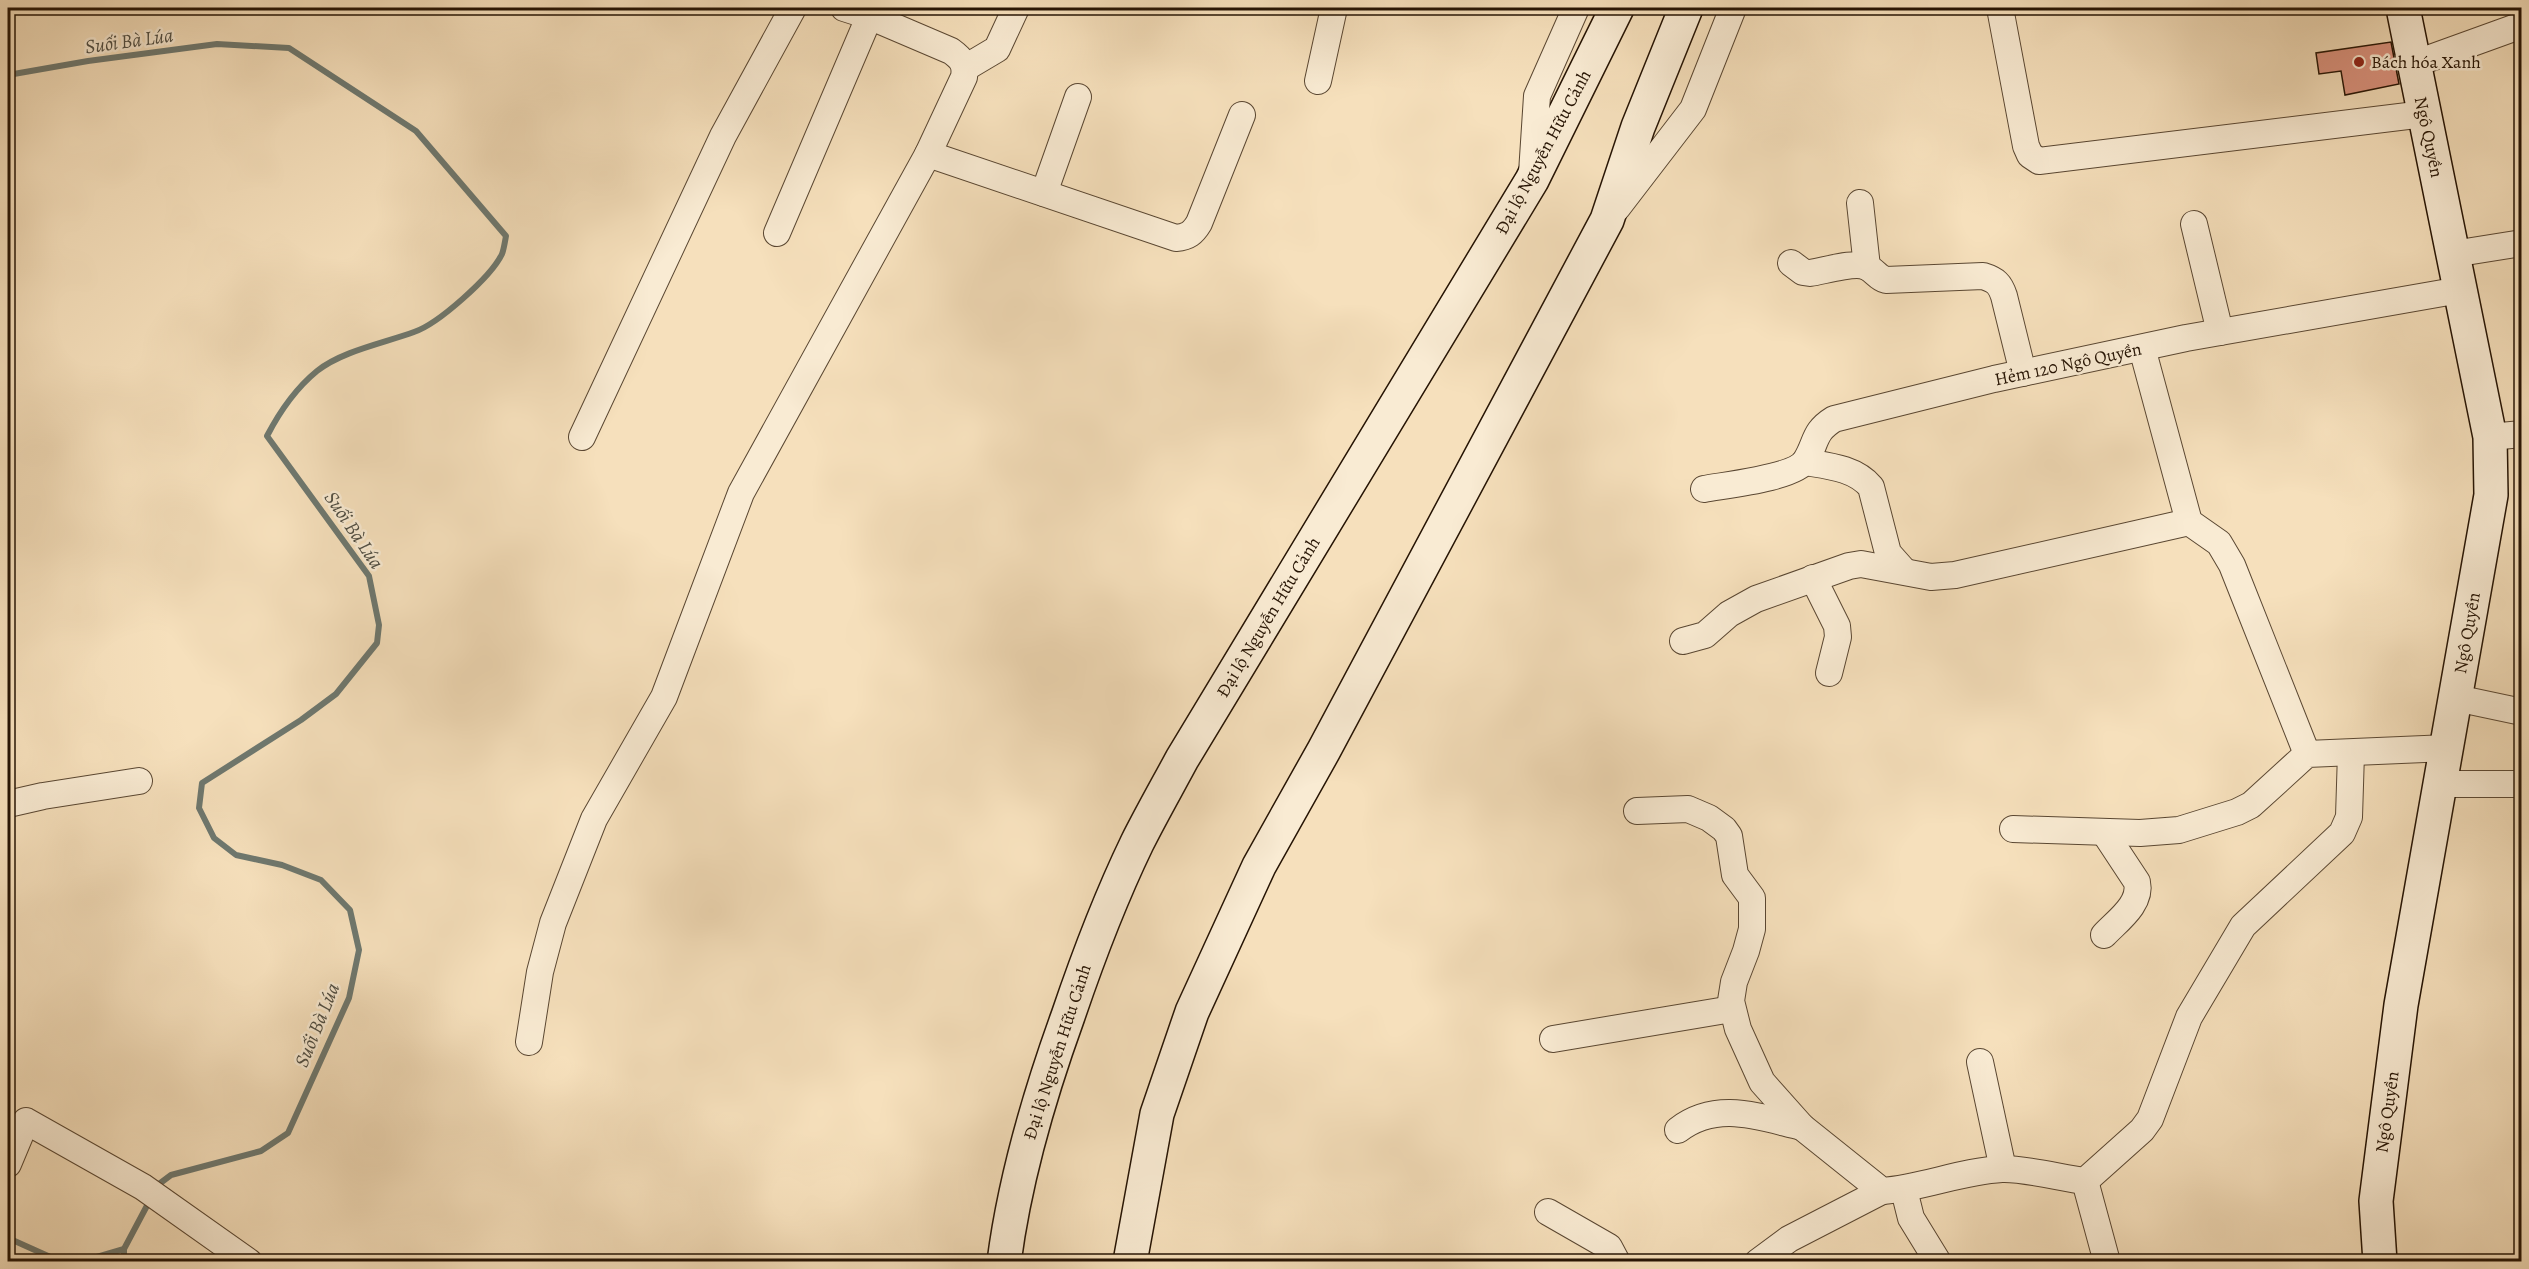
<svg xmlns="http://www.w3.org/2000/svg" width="2529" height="1269" font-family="Alegreya,serif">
  <rect width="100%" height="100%" fill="#f6e0bc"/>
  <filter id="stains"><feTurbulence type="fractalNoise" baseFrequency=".00333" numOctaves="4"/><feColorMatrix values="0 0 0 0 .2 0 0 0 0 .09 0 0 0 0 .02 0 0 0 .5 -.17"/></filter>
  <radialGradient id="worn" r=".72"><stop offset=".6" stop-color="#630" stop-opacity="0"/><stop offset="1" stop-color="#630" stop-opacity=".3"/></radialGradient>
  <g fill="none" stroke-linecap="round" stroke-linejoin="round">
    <g stroke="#6e786f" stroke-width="6">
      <path d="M8,75l80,-14 129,-17 72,4 127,83 90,105c-1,5 -2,13 -4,18 -11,23 -64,70 -88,78 -30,11 -72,19 -97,39 -22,18 -37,40 -50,65l102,140 10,49 -2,18 -41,51 -35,26 -99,63 -3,25 15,30 22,17 46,10 39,15 29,30 9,40 -10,48 -61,135 -27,18 -90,24 -12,9 -3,5"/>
      <polyline points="8,1238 57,1260 90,1259 124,1249 150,1200"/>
      <polyline points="124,1249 124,1262"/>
    </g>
  </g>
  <polygon fill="#dc937f" stroke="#261404" stroke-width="1.5" points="2391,42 2399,84 2345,95 2341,71 2319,74 2316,53"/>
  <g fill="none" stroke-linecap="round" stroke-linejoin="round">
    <g stroke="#5a4732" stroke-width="28">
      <g id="street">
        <polyline points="2000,8 2026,146 2030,155 2039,161 2424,114"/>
        <polyline points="2414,64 2522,25"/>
        <polyline points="965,68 997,49 1016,8"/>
        <polyline points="1318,81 1334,8"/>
        <path d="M928,154l248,84c12,-1 17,-5 23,-15l43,-108"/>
        <polyline points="1532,173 1537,96 1576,8"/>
        <polyline points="1044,193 1078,97"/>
        <polyline points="1860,203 1867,267"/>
        <polyline points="1617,208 1693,109 1733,8"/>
        <polyline points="2194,224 2220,332"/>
        <polyline points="777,233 873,8"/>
        <polyline points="2453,254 2522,243"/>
        <path d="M1791,263l12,9 7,1c14,-2 45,-12 57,-6 8,4 11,11 19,13l97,-4c13,4 17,8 21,20l19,77"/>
        <polyline points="2142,348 2189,522 2219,543 2232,565 2307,754"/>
        <polyline points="582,437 723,136 793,8"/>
        <polyline points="2490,437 2522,434"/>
        <path d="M1805,462c24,4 50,6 66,25l17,66 16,18"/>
        <path d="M1704,489c21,-4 91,-11 102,-29 11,-18 7,-28 28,-41l160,-40 192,-41 274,-48"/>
        <polyline points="1813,578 1837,626 1838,637 1829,673"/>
        <polyline points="1683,641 1705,635 1729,614 1756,599 1849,566 1861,564 1931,577 1955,575 2189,522"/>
        <polyline points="2456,698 2522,712"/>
        <polyline points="2441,784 2522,784"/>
        <polyline points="8,804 43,796 139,781"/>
        <path d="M1637,811l51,-2 21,9 15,11 5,7 6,39 17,23v31l-6,22 -12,31 -3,19 7,28 24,53 40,45 80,64c41,-3 79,-20 120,-22 21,-1 60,9 83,12l57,-51 8,-11 39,-102 54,-91 99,-93 7,-16 2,-64"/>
        <polyline points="2013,829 2140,833 2179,830 2237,812 2251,805 2307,754 2448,748"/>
        <path d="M2104,935c13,-14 38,-31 33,-53l-33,-50"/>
        <polyline points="1553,1039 1732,1009"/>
        <path d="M529,1042l11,-70 13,-49 41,-104 70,-122 77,-204 187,-339 36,-77c2,-13 -2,-18 -13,-26l-82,-35 -25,-8"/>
        <polyline points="1980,1062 2003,1169"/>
        <path d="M1678,1130c39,-30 81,-13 124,-3"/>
        <polyline points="8,1164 26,1121 143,1187 249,1262"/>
        <polyline points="2085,1181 2107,1262"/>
        <polyline points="1904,1190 1911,1218 1938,1262"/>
        <polyline points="1548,1212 1609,1247 1617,1262"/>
        <polyline points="1758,1262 1789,1239 1882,1191"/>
      </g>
    </g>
    <g stroke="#261404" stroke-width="36">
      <g id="secondary">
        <path d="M1004,1262c11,-85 35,-166 64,-246 20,-59 42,-117 69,-173 14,-28 30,-56 45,-84l350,-579 85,-172"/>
        <polyline points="1130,1262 1157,1114 1192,1012 1259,866 1324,750 1607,220 1638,127 1686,8"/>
        <polyline points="2380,1262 2376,1201 2401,1005 2491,495 2490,437 2403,8"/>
      </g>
    </g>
    <use href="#street" stroke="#f9ebd3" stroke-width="26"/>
    <use href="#secondary" stroke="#f9ebd3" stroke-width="33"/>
  </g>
  <circle fill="#8f2418" stroke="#f9ebd3" stroke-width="2" cx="2359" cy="62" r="6"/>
  <g text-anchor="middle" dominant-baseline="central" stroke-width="5" stroke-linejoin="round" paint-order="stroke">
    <g font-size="18" fill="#261404" stroke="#f9ebd3" text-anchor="start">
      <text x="2371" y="62">Bách hóa Xanh</text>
    </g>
    <g font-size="18" fill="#261404" stroke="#f9ebd3">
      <text transform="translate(2429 137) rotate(78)">Ngô Quyền</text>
      <text transform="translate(1543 152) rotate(-62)">Đại lộ Nguyễn Hữu Cảnh</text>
      <text transform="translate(2068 364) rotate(-12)">Hẻm 120 Ngô Quyền</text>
      <text transform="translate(1268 617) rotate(-59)">Đại lộ Nguyễn Hữu Cảnh</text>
      <text transform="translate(2467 633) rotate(-80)">Ngô Quyền</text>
      <text transform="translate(1057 1052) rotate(-72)">Đại lộ Nguyễn Hữu Cảnh</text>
      <text transform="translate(2387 1112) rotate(-82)">Ngô Quyền</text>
    </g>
    <g font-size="20" font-style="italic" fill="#504e43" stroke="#f9ebd3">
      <text transform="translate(129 41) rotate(-8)">Suối Bà Lúa</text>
      <text transform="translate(354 530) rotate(56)">Suối Bà Lúa</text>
      <text transform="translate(317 1025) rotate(-68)">Suối Bà Lúa</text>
    </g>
  </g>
  <rect width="2529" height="1269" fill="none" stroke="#f6e0bc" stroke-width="30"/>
  <rect x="9" y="9" width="2511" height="1251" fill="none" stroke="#261404" stroke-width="3"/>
  <rect x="15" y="15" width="2499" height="1239" fill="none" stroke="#261404" stroke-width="1.5"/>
  <rect width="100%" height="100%" filter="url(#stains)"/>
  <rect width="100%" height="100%" fill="url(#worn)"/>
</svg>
